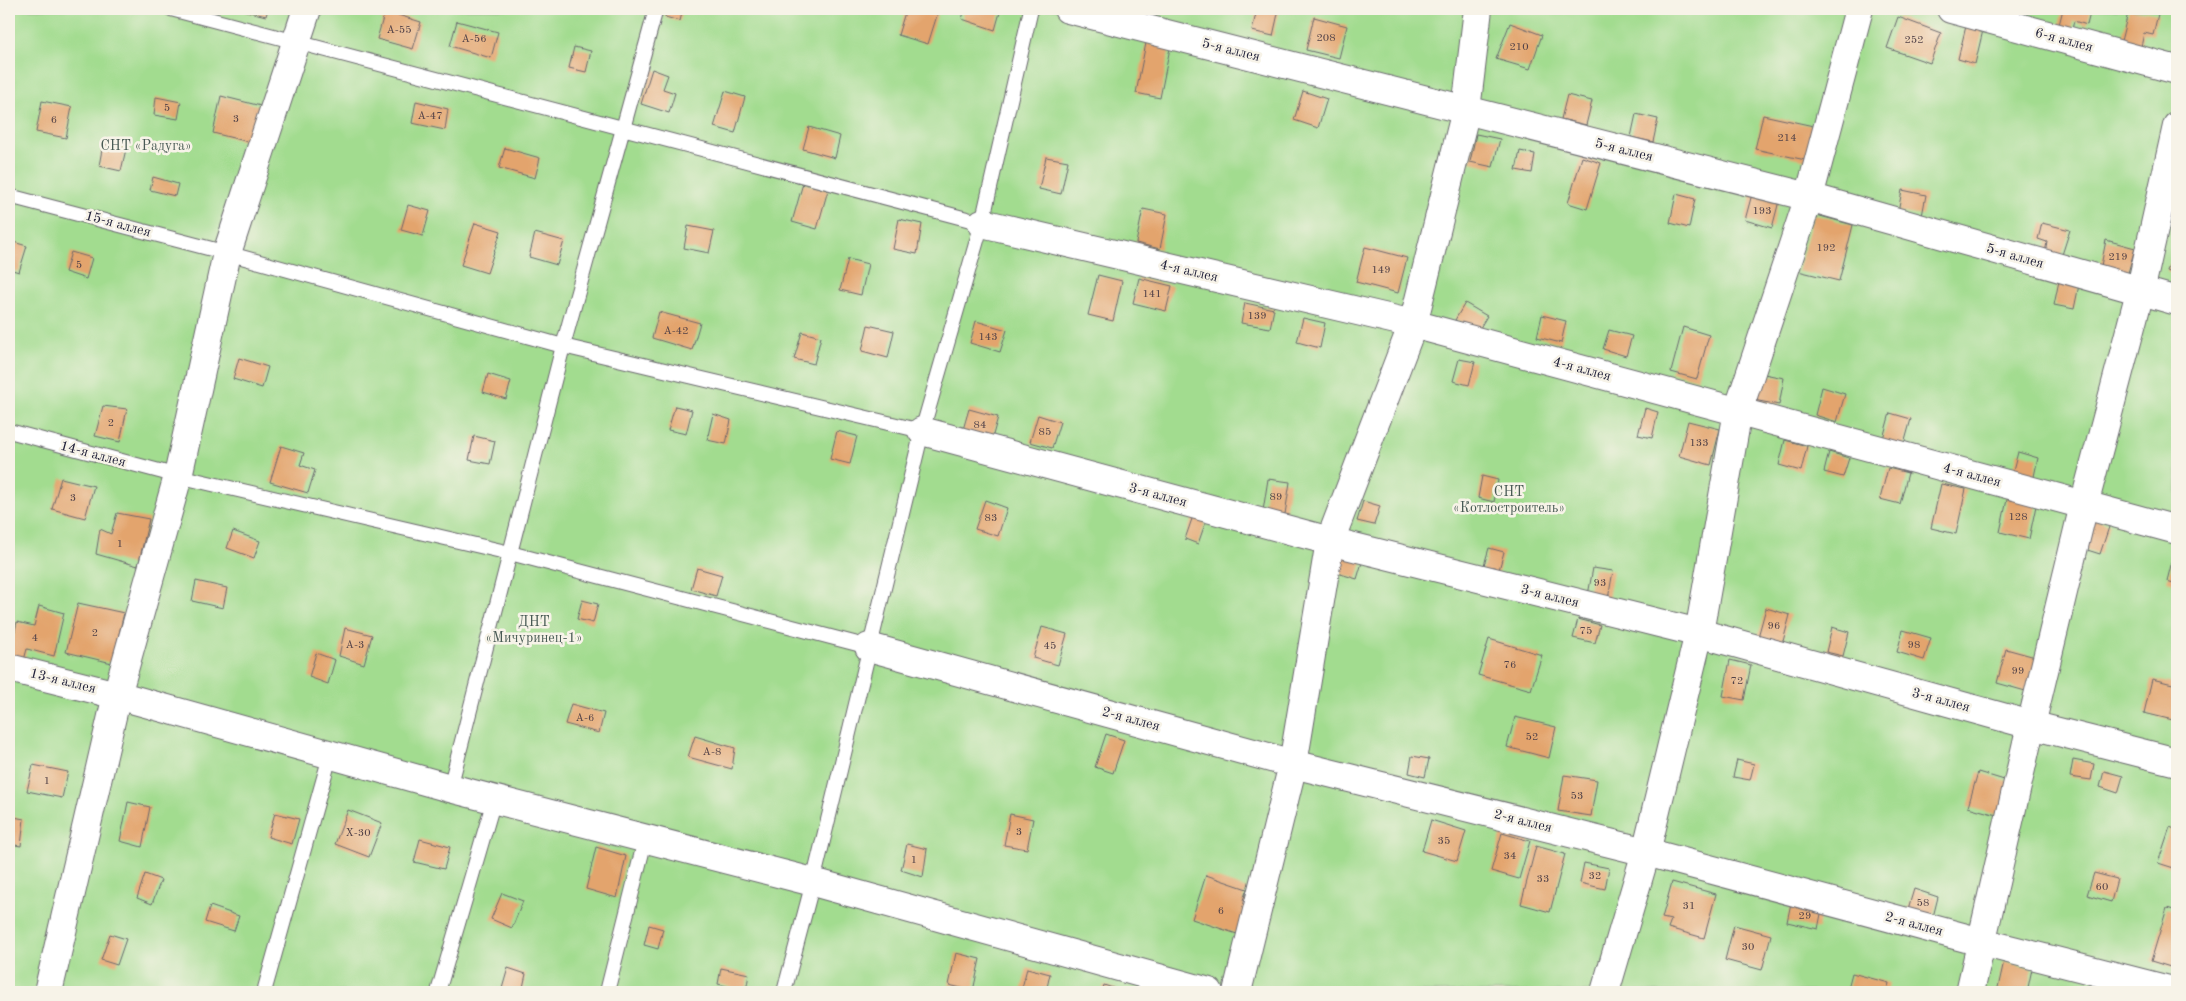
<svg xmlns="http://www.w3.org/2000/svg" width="2186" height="1001" font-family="'Old Standard TT',serif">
  <rect width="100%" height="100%" fill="#f7f3e8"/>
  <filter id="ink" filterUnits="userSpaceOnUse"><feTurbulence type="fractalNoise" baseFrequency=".02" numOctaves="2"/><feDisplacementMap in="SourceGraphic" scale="10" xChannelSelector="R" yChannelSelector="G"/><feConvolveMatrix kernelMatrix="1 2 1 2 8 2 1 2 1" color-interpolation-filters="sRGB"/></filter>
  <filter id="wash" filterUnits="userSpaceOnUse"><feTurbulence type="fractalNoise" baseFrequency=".0096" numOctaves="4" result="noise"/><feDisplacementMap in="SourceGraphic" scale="20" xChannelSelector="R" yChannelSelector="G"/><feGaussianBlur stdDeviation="1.12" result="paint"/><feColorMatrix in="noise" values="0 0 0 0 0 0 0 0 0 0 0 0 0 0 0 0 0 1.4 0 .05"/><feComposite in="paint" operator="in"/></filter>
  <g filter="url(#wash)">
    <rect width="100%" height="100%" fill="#ede7cb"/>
    <rect fill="#a2dc8f" stroke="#627f65" x="9" y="9" width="2168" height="983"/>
    <g id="blocks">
      <g fill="#e3a46d">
        <polygon points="238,9 268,9 266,16"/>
        <polygon points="667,9 683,9 680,21 665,17"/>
        <polygon points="906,9 939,9 928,44 898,35"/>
        <polygon points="965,9 1001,9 995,30 962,19"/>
        <polygon points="1257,9 1279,9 1273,36 1252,31"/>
        <polygon points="2063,9 2091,9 2087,25 2074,21 2072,29 2059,25"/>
        <polygon points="2129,9 2158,14 2153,35 2144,33 2141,47 2121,41"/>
        <polygon points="385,11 421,22 413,49 377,39"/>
        <polygon points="1314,17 1347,26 1339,58 1306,50"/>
        <polygon points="1898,17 1941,33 1930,63 1887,48"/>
        <polygon points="457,21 498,32 491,58 450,46"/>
        <polygon points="1967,22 1984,26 1975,64 1958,59"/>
        <polygon points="1510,23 1542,35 1530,69 1496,59"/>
        <polygon points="1146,43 1170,48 1160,98 1136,93"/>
        <polygon points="574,47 591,51 586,72 569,68"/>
        <polygon points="652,69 668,75 663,89 675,93 669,113 641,104"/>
        <polygon points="725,91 745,97 735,133 714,127"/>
        <polygon points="1303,91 1327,99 1318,128 1294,120"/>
        <polygon points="1567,95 1592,101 1586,125 1561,119"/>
        <polygon points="221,96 261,106 249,142 213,133"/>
        <polygon points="156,97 181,102 178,119 154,115"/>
        <polygon points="42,101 72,107 66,138 36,132"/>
        <polygon points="416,101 448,109 445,130 412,123"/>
        <polygon points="1636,114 1658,119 1653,142 1631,137"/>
        <polygon points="1763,115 1818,127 1810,161 1755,149"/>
        <polygon points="809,127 840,136 835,158 803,149"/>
        <polygon points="1476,134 1500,139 1493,167 1470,162"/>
        <polygon points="103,144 126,149 121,171 99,166"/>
        <polygon points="505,148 540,158 535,178 499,168"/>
        <polygon points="1520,151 1535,154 1532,173 1516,170"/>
        <polygon points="1046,157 1068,161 1061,194 1039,189"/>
        <polygon points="1582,157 1601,163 1587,209 1568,203"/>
        <polygon points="153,177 178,184 175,196 150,190"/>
        <polygon points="803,183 828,190 817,229 792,222"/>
        <polygon points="1902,190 1926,195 1922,216 1898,212"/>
        <polygon points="1676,194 1695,199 1689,228 1670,223"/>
        <polygon points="1752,194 1779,201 1772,228 1745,220"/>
        <polygon points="408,205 430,211 423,236 401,230"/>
        <polygon points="1143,209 1167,214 1160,249 1136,243"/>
        <polygon points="1813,214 1853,225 1839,281 1798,271"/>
        <polygon points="899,219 922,224 917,254 893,249"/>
        <polygon points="475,223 501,231 487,273 461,265"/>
        <polygon points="2042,223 2070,230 2061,258 2045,253 2047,242 2038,239"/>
        <polygon points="688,226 714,231 709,253 684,248"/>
        <polygon points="535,233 564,241 557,265 529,257"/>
        <polygon points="2106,240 2135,248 2128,273 2101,266"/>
        <polygon points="10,241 27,246 19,272 9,269"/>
        <polygon points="2177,246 2177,275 2167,271"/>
        <polygon points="1365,247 1407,258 1398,293 1356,282"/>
        <polygon points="71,252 92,258 86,279 65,272"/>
        <polygon points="848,259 868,264 861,295 840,290"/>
        <polygon points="1098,275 1122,281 1113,321 1088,315"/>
        <polygon points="1139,278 1172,286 1166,311 1133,303"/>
        <polygon points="2059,281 2079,285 2074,309 2054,305"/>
        <polygon points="1245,303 1274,309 1270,328 1241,323"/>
        <polygon points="1465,303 1487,316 1477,333 1455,320"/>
        <polygon points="659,312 700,323 692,350 652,338"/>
        <polygon points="1542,315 1566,321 1561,343 1537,337"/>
        <polygon points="1303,318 1325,323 1320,348 1297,342"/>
        <polygon points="976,321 1007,330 1000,352 970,343"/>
        <polygon points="868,325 894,331 888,358 862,351"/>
        <polygon points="1683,327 1709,335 1697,379 1671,372"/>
        <polygon points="1609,330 1632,336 1626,356 1603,349"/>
        <polygon points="802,332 821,337 814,364 794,359"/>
        <polygon points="239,358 268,367 262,388 233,379"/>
        <polygon points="1459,359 1475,362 1469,385 1453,381"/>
        <polygon points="1759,373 1784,378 1779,405 1754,400"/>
        <polygon points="488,374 511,381 506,399 483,392"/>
        <polygon points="1822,387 1845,394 1837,422 1815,415"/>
        <polygon points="103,406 127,409 120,442 95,436"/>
        <polygon points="675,406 692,410 686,434 668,430"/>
        <polygon points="1645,408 1658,412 1652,438 1638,435"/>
        <polygon points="969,409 998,417 991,442 962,433"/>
        <polygon points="1890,413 1911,419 1903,448 1882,442"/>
        <polygon points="713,414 731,420 726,444 707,440"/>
        <polygon points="1038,415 1060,422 1052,448 1030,442"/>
        <polygon points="1688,421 1720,429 1711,465 1679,456"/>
        <polygon points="837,431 857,436 850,464 830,459"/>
        <polygon points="474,436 495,441 490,464 469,460"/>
        <polygon points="1785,440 1807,446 1801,471 1779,465"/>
        <polygon points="281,446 304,453 300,465 315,470 308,493 270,482"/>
        <polygon points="1829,452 1849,458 1843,477 1824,472"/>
        <polygon points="2018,452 2038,458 2033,481 2012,475"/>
        <polygon points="1888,468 1908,473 1900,504 1880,499"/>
        <polygon points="1482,476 1498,480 1494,502 1478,498"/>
        <polygon points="61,478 94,486 85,518 52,509"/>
        <polygon points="1268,479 1290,482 1285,514 1263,511"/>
        <polygon points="1941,484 1966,489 1956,534 1931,528"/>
        <polygon points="2008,495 2037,501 2029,539 2000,532"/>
        <polygon points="985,500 1007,508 998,536 975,529"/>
        <polygon points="1363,501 1380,506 1374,525 1357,521"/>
        <polygon points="117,513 149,519 138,566 96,554 100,529 111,534"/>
        <polygon points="1193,516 1206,521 1198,544 1185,539"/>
        <polygon points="2089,517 2110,524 2100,554 2081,548"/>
        <polygon points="233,531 260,541 254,558 227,548"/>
        <polygon points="1489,548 1504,552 1497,577 1482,572"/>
        <polygon points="1343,553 1363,559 1357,579 1337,573"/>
        <polygon points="2174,553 2177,554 2177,584 2167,581"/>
        <polygon points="697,568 722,575 716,596 691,589"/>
        <polygon points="1593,568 1613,571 1608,599 1588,595"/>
        <polygon points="196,581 227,588 223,608 192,601"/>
        <polygon points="582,600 598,604 593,623 577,619"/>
        <polygon points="78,603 124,613 112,663 66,652"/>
        <polygon points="39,606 64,613 54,656 27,649 24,660 9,656 17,622 34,626"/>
        <polygon points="1766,608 1790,615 1782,645 1758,637"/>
        <polygon points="1578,619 1600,625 1595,643 1573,638"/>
        <polygon points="1042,627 1067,634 1058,665 1033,658"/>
        <polygon points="1832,627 1849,632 1843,656 1826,652"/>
        <polygon points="345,628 372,635 364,664 339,656"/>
        <polygon points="1903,630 1931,638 1924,660 1897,652"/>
        <polygon points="1489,639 1542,655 1531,690 1478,675"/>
        <polygon points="2006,649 2039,658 2029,692 1997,683"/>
        <polygon points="316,653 335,660 328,684 309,677"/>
        <polygon points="1730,660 1751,665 1744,700 1723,696"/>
        <polygon points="2152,679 2177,685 2177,721 2144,713"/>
        <polygon points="571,704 604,713 599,733 565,724"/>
        <polygon points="1515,717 1556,727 1549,758 1507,747"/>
        <polygon points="1106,734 1124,740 1113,773 1095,767"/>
        <polygon points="695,736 735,748 732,769 688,757"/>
        <polygon points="1412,756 1429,759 1425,777 1409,773"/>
        <polygon points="1737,760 1754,764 1750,780 1733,777"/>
        <polygon points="2073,760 2094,764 2091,780 2070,777"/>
        <polygon points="33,765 68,772 62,798 27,791"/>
        <polygon points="2104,771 2123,776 2118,793 2100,787"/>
        <polygon points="1978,772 2014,783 2004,817 1968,807"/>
        <polygon points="1564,775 1597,780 1591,816 1558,811"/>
        <polygon points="128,802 150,807 142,847 120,841"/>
        <polygon points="348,810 382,823 369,857 335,844"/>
        <polygon points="275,813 299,819 292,844 268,837"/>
        <polygon points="1010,814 1033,819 1027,849 1004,845"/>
        <polygon points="9,816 24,819 21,846 9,844"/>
        <polygon points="1431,820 1466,831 1457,861 1422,851"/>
        <polygon points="2170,827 2177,830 2177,869 2158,863"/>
        <polygon points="1502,833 1530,841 1519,879 1491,871"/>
        <polygon points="420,839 450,847 444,869 414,862"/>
        <polygon points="907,844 927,849 923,877 901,870"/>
        <polygon points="1536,846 1565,854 1550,912 1521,904"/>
        <polygon points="596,847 626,856 617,898 586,889"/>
        <polygon points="1584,863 1609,868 1605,889 1580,883"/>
        <polygon points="2094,873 2117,879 2111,902 2087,895"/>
        <polygon points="145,874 161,880 152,904 137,898"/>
        <polygon points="1206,875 1247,889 1243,900 1251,903 1240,935 1192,919"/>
        <polygon points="1672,882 1716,894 1704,938 1668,928 1671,920 1662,918"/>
        <polygon points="1914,889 1938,897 1933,917 1908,909"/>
        <polygon points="502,893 523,901 512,928 491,919"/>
        <polygon points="1791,903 1822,909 1818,929 1787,922"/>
        <polygon points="210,906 239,916 234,931 205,922"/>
        <polygon points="2167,908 2177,911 2177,969 2151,961"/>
        <polygon points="649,925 663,929 658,949 644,945"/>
        <polygon points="1734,925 1771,935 1762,970 1725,960"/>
        <polygon points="110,934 126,939 117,965 101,960"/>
        <polygon points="956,953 980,959 973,991 949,985"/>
        <polygon points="2004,961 2032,969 2027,992 1997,992"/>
        <polygon points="508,968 526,974 522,992 501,992"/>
        <polygon points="721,968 749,974 746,991 718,984"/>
        <polygon points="1027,968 1050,974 1046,992 1021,992"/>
        <polygon points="1852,973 1889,983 1887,992 1847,992"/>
        <polygon points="1104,985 1124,992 1102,992"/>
      </g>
    </g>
  </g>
  <g filter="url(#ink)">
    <use href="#blocks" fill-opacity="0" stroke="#69676d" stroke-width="1"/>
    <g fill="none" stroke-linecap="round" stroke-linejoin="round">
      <g stroke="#69676d" stroke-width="16">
        <g id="lane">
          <polyline points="171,9 982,223"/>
          <polyline points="9,196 227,253 563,346 922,431"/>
          <polyline points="9,431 178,476 510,553 869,647"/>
          <polyline points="450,788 563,346 656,9"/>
          <polyline points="264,992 330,756"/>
          <polyline points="438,992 494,800"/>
          <polyline points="607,992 645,840"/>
          <polyline points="784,992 813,882 922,431 982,223 1031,9"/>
        </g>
      </g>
      <g stroke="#69676d" stroke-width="30">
        <g id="street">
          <polyline points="1068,9 1809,197 2177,301"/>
          <polyline points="1951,9 2177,70"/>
          <polyline points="982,223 1413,324 2177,530"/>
          <polyline points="922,431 1330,541 1699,633 2031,725 2177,762"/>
          <polyline points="869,647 1293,764 1646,852 1981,942 2177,992"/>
          <polyline points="9,668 117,695 450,788 813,882 1209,992"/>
          <polyline points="48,992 117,695 178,476 227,253 307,9"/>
          <polyline points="1237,992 1293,764 1330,541 1413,324 1466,110 1478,9"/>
          <polyline points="1605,992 1646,852 1699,633 1738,411 1809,197 1859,9"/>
          <polyline points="1970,992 2031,725 2084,505 2140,292 2177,126"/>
        </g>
      </g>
      <use href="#lane" stroke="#fff" stroke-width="14"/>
      <use href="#street" stroke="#fff" stroke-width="28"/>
    </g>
  </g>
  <g text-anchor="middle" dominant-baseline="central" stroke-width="5" stroke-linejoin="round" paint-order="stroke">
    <g font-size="11" fill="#524248">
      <text x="399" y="30">А-55</text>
      <text x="1326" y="38">208</text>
      <text x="474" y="39">А-56</text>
      <text x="1914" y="40">252</text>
      <text x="1519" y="47">210</text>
      <text x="167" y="108">5</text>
      <text x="430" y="116">А-47</text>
      <text x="236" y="119">3</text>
      <text x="54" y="120">6</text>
      <text x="1787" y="138">214</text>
      <text x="1762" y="211">193</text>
      <text x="1826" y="248">192</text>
      <text x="2118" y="257">219</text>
      <text x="79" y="265">5</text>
      <text x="1381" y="270">149</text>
      <text x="1152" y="294">141</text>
      <text x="1257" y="316">139</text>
      <text x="676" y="331">А-42</text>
      <text x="988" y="337">143</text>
      <text x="111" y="423">2</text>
      <text x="980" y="425">84</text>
      <text x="1045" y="432">85</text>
      <text x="1699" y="443">133</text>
      <text x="1276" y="497">89</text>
      <text x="73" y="498">3</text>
      <text x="2018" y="517">128</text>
      <text x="991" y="518">83</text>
      <text x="120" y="544">1</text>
      <text x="1600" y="583">93</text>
      <text x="1774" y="626">96</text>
      <text x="1586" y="631">75</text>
      <text x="95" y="633">2</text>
      <text x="35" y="638">4</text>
      <text x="355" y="645">А-3</text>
      <text x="1914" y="645">98</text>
      <text x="1050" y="646">45</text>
      <text x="1510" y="665">76</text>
      <text x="2018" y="671">99</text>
      <text x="1737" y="681">72</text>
      <text x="585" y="718">А-6</text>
      <text x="1532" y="737">52</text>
      <text x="712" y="752">А-8</text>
      <text x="47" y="781">1</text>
      <text x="1577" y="796">53</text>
      <text x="1019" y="832">3</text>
      <text x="358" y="833">Х-30</text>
      <text x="1444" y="841">35</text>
      <text x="1510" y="856">34</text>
      <text x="914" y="860">1</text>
      <text x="1595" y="876">32</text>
      <text x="1543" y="879">33</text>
      <text x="2102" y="887">60</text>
      <text x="1923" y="903">58</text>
      <text x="1689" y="906">31</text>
      <text x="1221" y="911">6</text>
      <text x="1805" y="916">29</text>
      <text x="1748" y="947">30</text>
    </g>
    <g font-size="14" fill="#22223b" stroke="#f7f3e8">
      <text transform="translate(2064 40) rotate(15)">6-я аллея</text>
      <text transform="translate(1231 50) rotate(14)">5-я аллея</text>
      <text transform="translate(1624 150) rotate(14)">5-я аллея</text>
      <text transform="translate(118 224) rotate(15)">15-я аллея</text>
      <text transform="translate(2015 256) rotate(16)">5-я аллея</text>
      <text transform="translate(1189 271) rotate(13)">4-я аллея</text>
      <text transform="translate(1582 369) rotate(15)">4-я аллея</text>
      <text transform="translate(93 454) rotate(15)">14-я аллея</text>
      <text transform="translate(1972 475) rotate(15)">4-я аллея</text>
      <text transform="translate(1158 495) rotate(15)">3-я аллея</text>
      <text transform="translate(1550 596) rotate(14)">3-я аллея</text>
      <text transform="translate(63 681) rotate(14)">13-я аллея</text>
      <text transform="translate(1941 700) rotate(15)">3-я аллея</text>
      <text transform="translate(1131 719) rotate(15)">2-я аллея</text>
      <text transform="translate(1523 821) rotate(14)">2-я аллея</text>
      <text transform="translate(1914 924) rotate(15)">2-я аллея</text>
    </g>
    <g font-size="14" fill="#485a54" stroke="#f7f3e8">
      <text x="146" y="146">СНТ «Радуга»</text>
      <text x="1509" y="492">СНТ<tspan x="1509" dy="16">«Котлостроитель»</tspan></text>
      <text x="534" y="622">ДНТ<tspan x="534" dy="16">«Мичуринец-1»</tspan></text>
    </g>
  </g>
  <rect width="2186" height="1001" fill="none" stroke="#f7f3e8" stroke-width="30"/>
</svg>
